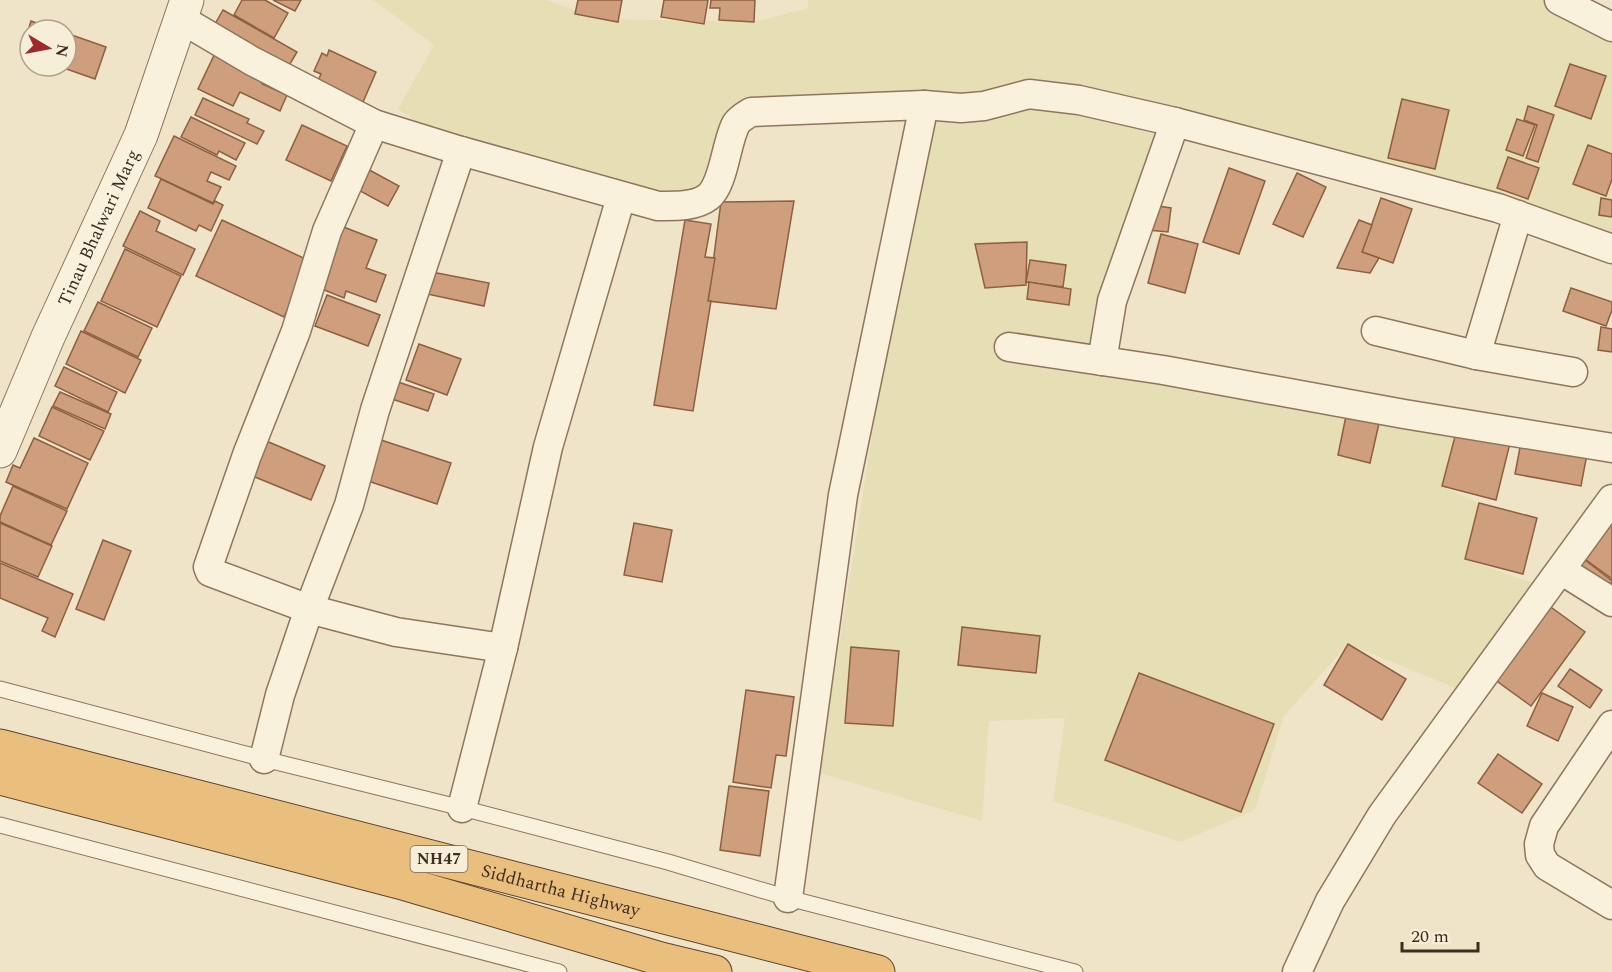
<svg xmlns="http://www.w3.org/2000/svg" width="1612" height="972" font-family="Spectral,serif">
  <rect width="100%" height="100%" fill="#f0e4c8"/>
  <polygon fill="#e6deb5" points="373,0 546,0 600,19 753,22 808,8 808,0 1550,0 1612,30 1612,256 1175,123 1105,343 1013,347 1347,411 1338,455 1370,463 1380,419 1457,423 1442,486 1479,503 1465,559 1532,583 1470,694 1348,644 1284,716 1255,810 1181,842 1053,801 1065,718 989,721 982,821 819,773 924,105 984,106 1158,121 1029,94 733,108 714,191 658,206 461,151 398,109 434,45"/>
  <g fill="#cf9f7d" stroke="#8d5f41" stroke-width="1.5">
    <polygon points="242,0 265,0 288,13 274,38 234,15"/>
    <polygon points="273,0 301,0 295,11"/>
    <polygon points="578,0 622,0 618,22 575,14"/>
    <polygon points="664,0 708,0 704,24 661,17"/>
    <polygon points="711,0 755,0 754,22 719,20 720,8 710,8"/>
    <polygon points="223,10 297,52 287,69 215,24"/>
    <polygon points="31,21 57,30 30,30 30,57 21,53"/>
    <polygon points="66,33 106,47 95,79 58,66 66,66"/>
    <polygon points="218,47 269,71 262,84 287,95 280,111 240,92 233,106 198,89"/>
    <polygon points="329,50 376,72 360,109 315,88 321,74 314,71 322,53 327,56"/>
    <polygon points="1570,64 1606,76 1591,119 1555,106"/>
    <polygon points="203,98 249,119 247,123 264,131 257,144 195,115"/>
    <polygon points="1402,99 1449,110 1435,169 1388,158"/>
    <polygon points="1528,106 1554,115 1538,162 1526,158 1537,125 1524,120"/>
    <polygon points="191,117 245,143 236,160 219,151 217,155 181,137"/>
    <polygon points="1517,119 1535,125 1523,156 1506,150"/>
    <polygon points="302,125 347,146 331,181 286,160"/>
    <polygon points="174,136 236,166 229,180 211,172 207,181 221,187 213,203 155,176"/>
    <polygon points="1588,145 1612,154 1612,179 1606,196 1573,184"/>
    <polygon points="1508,157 1539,168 1528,199 1497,188"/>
    <polygon points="362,166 399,186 388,206 351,186"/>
    <polygon points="1229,168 1265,181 1239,254 1203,242"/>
    <polygon points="1297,173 1326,187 1303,237 1273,224"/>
    <polygon points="161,179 213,204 215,201 223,205 211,231 199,225 196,231 148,208"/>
    <polygon points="1381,198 1412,209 1393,263 1362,252"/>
    <polygon points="1601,198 1612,200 1612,217 1599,215"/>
    <polygon points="794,201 776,309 708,301 721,202"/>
    <polygon points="1151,205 1171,208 1168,232 1148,230"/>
    <polygon points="140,211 160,221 156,231 195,249 183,275 123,246"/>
    <polygon points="222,220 310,261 284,317 196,276"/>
    <polygon points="685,220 711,224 705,257 715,258 708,301 711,301 693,411 654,405"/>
    <polygon points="1359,220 1372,225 1362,252 1379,258 1370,273 1337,268"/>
    <polygon points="341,226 377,240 366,268 386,275 376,302 346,291 344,298 317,287"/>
    <polygon points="1161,234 1198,244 1185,293 1148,283"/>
    <polygon points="1027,242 1026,285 985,288 975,244"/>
    <polygon points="125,249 181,276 157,327 101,301"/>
    <polygon points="1030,260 1066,265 1063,287 1026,282"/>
    <polygon points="432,272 489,283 484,306 427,294"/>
    <polygon points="1029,282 1071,289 1069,305 1027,299"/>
    <polygon points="1571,288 1612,302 1612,310 1606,326 1563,311"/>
    <polygon points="327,295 380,315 368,346 315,326"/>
    <polygon points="98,302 152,328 138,357 84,331"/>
    <polygon points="1601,327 1612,329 1612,352 1598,350"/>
    <polygon points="81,331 141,360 125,393 66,364"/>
    <polygon points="419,344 461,359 447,395 406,380"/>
    <polygon points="64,367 117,392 108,412 55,386"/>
    <polygon points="398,382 434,394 428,411 392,399"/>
    <polygon points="60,392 111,414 105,429 53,406"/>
    <polygon points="52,407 104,431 90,460 39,436"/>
    <polygon points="1347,411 1380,419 1370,463 1338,455"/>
    <polygon points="1458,425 1511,439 1496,500 1442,486"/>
    <polygon points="34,438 88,463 67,509 6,482 13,465 20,468"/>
    <polygon points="375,438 451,463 437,504 362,479"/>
    <polygon points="264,440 325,466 311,500 250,475"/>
    <polygon points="1521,442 1587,454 1581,486 1515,474"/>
    <polygon points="13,486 67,511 51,545 0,522 0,516"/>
    <polygon points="1479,503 1537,518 1523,574 1465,559"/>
    <polygon points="1612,521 1612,577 1611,578 1575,552"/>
    <polygon points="0,523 52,546 38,577 0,561"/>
    <polygon points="634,523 672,530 662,582 624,575"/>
    <polygon points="103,540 131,551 104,620 76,609"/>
    <polygon points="1576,553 1611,580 1612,579 1612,582 1604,592 1568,563"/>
    <polygon points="0,563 73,594 55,637 42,631 48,618 0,598"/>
    <polygon points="1548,605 1585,632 1531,706 1494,679"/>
    <polygon points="962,627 1040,636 1036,673 958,665"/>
    <polygon points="1348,644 1406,679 1382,720 1324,685"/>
    <polygon points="851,647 899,651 893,726 845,723"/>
    <polygon points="1570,669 1602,690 1590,708 1558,686"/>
    <polygon points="1139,673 1274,724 1241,812 1105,760"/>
    <polygon points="746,690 794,697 786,756 776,755 771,788 733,782"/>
    <polygon points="1542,693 1573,707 1558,741 1527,726"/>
    <polygon points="1498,754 1542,784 1522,813 1478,783"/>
    <polygon points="729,786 769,791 760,856 720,850"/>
  </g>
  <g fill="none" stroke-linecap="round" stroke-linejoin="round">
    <g stroke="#8d765c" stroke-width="17">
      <g id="service">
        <polyline points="0,689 264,759 462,808 668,862 788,898 1075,972"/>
        <polyline points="0,825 559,972"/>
      </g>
    </g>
    <g stroke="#8d765c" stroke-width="31">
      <g id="minor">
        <polyline points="1559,0 1612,27"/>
        <path d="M181,19l71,42 122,63 87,27 197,55c16,0 37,1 50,-9 16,-12 18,-55 28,-73 3,-5 10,-9 15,-12l173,-7 37,3 23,-2 45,-12 50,6 96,22 323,86 114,41"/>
        <polyline points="374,124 327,231 296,331 247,455 208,567 210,572 309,609 396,632 503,648"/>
        <polyline points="1376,331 1476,355 1573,372"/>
        <polyline points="1009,347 1163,370 1404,414 1612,448"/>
        <polyline points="1476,355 1518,215"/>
        <polyline points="1102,361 1112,301 1175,122"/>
        <polyline points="1561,570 1612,602"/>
        <polyline points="1612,725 1544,826 1539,844 1540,855 1547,866 1612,905"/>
        <polyline points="264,759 280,695 309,609 349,505 375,410 461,151"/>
        <polyline points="462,808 503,648 548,447 621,197"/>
        <polyline points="788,898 843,495 924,105"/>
        <polyline points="1297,972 1330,901 1382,815 1612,499"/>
      </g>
    </g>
    <g stroke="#8d765c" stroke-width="35">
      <g id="tertiary">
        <path id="s1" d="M0,451l48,-114 93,-202 46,-135"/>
      </g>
    </g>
    <g stroke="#5b4430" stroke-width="35">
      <g id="trunk">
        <path id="s2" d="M0,746l878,226"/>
        <polyline points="0,778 399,882 661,959 715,972"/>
      </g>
    </g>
    <use href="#service" stroke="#faf1dc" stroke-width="15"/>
    <use href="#minor" stroke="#faf1dc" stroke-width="28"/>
    <use href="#tertiary" stroke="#faf1dc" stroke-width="33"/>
    <use href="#trunk" stroke="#eabe7c" stroke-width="33"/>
  </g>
  <g text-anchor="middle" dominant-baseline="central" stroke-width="5" stroke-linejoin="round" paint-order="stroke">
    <rect fill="#f7eed8" stroke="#756857" stroke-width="1.5" x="410.5" y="846" width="57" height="26" rx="4.5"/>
    <g font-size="16" font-weight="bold" fill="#3d2e20">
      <text x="439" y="859">NH47</text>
    </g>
    <g font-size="18" fill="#3d2e20" stroke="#f7eed8">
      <text stroke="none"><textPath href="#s1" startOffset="244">Tinau Bhalwari Marg</textPath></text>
      <text stroke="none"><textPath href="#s2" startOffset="579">Siddhartha Highway</textPath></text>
    </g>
  </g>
  <g transform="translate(48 48) rotate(100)"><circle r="28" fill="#f7eed8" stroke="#ada18e" stroke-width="1.5"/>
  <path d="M0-4.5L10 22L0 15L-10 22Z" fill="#9e2a2b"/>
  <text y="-9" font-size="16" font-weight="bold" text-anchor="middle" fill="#3d2e20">N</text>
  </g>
  <path d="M1402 942v9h76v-9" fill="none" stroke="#3d2e20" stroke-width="3"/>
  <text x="1411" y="942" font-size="18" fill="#3d2e20" stroke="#f7eed8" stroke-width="4.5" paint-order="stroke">20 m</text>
</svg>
